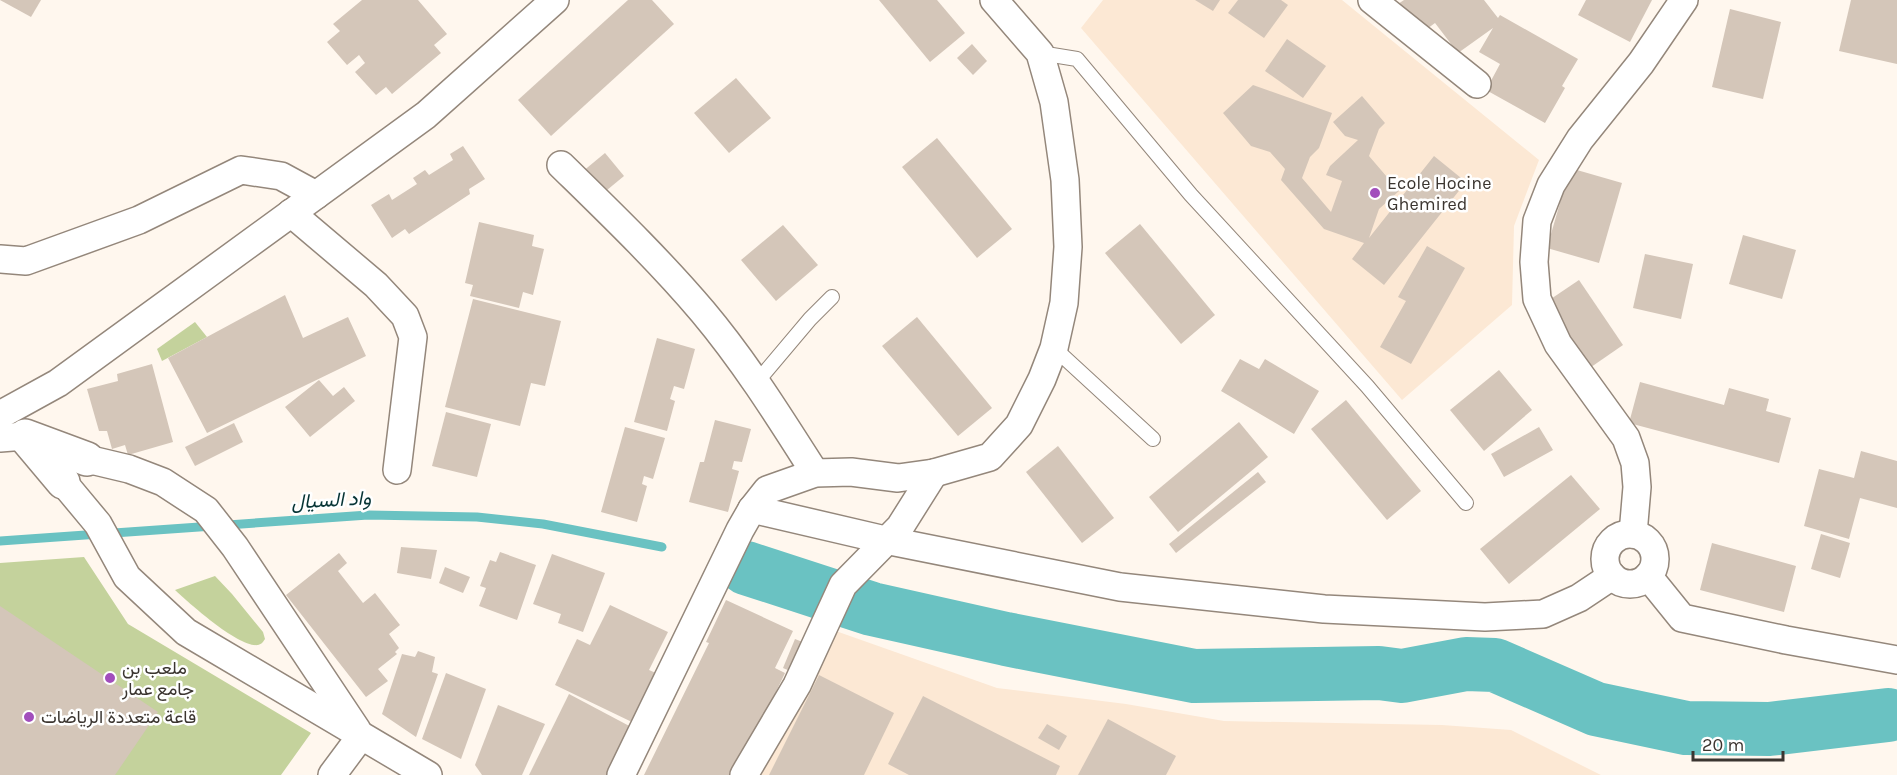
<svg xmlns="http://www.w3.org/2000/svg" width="1897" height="775" font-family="Karla,Vazirmatn,sans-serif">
  <rect width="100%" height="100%" fill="#fff7ee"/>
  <g fill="#fce8d4">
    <polygon points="1103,0 1342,0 1539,160 1514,226 1512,305 1402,400 1081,28"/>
    <polygon points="833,630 997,688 1126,704 1224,721 1442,725 1511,730 1601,775 749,775"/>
  </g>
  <g fill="#c4d29c">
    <polygon points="195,322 207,337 162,361 157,349"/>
    <polygon points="84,557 128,624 311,733 281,775 0,775 0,563"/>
    <path d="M215,576l17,18 31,38 2,7c-2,3 -3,5 -7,6 -19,3 -69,-42 -83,-55z"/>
  </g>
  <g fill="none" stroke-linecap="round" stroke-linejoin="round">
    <polyline stroke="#6ac2c2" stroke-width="9" points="0,541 368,515 477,517 543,524 662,547"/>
    <polyline stroke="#6ac2c2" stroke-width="54" points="746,568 872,609 1006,639 1194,676 1379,673 1402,676 1466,664 1495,665 1596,709 1686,728 1769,729 1888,715"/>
  </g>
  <g fill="#d4c6b9">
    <polygon points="0,0 41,0 31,17"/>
    <polygon points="362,0 418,0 447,34 434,45 441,53 392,94 386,87 376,95 355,72 365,63 359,55 347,65 327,42 340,31 333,24"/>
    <polygon points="628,0 652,0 674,24 551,136 518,100"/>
    <polygon points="879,0 937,0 965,33 930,62"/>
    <polygon points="1195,0 1220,0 1213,11"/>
    <polygon points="1238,0 1281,0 1288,5 1264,38 1228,13"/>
    <polygon points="1404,0 1484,0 1498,18 1500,15 1578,59 1562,86 1565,88 1545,123 1486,90 1500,64 1479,52 1493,28 1458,53 1435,23 1420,34 1398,4"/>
    <polygon points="1586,0 1652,0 1630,42 1578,15"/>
    <polygon points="1851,0 1897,0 1897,64 1839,51"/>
    <polygon points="1730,9 1781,22 1763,99 1712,87"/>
    <polygon points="1287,39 1326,66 1303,98 1265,71"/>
    <polygon points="972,44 987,61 973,75 957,58"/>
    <polygon points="736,78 771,118 729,153 694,113"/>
    <polygon points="1253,85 1332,113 1319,148 1310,157 1302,178 1331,212 1342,181 1326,175 1330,166 1358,140 1345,136 1333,122 1362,96 1385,123 1379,129 1369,156 1399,191 1379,209 1369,238 1434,156 1466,182 1384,285 1352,259 1364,243 1324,229 1281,180 1285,169 1270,152 1251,146 1223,113"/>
    <polygon points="937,138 1012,229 977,258 902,167"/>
    <polygon points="463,146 485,179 469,189 470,194 409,234 405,229 392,238 371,205 389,194 392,200 417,184 413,178 425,170 429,175 453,160 450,154"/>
    <polygon points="605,153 624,176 601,195 582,172"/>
    <polygon points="1570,168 1622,183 1599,263 1547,248"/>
    <polygon points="479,222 534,235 532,246 544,249 533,295 523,292 519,308 470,296 473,285 465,283"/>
    <polygon points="1140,224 1215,315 1181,344 1105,253"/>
    <polygon points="783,225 818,265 776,301 741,260"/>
    <polygon points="1743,235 1796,250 1782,299 1729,284"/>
    <polygon points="1427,246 1465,268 1411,364 1380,347 1406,301 1398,297"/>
    <polygon points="1645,254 1693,264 1681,319 1633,308"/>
    <polygon points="1579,280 1623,345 1581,374 1536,309"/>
    <polygon points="285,295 303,338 348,317 366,356 207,433 168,358"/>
    <polygon points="473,299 561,321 545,386 531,383 520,426 445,407"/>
    <polygon points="917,317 992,408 958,436 882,346"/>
    <polygon points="657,338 695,349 684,389 674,386 670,399 675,401 667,431 634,422"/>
    <polygon points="1240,359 1259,369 1265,359 1319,391 1294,434 1221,391"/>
    <polygon points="152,364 173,442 128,455 125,445 112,449 107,431 99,431 87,389 118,381 117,374"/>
    <polygon points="1499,370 1532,410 1484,451 1450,410"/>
    <polygon points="319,380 333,396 344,387 355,401 310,437 285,407"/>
    <polygon points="1640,382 1724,405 1729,388 1769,399 1766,411 1791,418 1779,463 1629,423"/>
    <polygon points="1346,400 1421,491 1387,520 1311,429"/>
    <polygon points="446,412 491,424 477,477 432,466"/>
    <polygon points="715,420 751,429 742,462 734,461 732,469 739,471 728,512 689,502 700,462 704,462"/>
    <polygon points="1239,422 1268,457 1178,532 1149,497"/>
    <polygon points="234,423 243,442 195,466 185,447"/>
    <polygon points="625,427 665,438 653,479 644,476 642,484 647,486 637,522 601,512"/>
    <polygon points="1539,427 1553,450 1504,477 1491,454"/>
    <polygon points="1058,446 1114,518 1082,543 1026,472"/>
    <polygon points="1861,451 1897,461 1897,508 1860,498 1849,539 1804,526 1819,469 1854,478"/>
    <polygon points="1258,472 1266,482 1176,553 1169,544"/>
    <polygon points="1571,475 1600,509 1509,584 1480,549"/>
    <polygon points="1821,534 1850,543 1840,578 1811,569"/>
    <polygon points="1712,543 1796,566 1784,612 1700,590"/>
    <polygon points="401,547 437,550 431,579 397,573"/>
    <polygon points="500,552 536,565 517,620 479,606 486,588 480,586 490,560 496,562"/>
    <polygon points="339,553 347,563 338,571 363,603 375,593 400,625 389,634 399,648 395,652 397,654 378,669 388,681 366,697 286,595"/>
    <polygon points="552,554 605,573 583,632 558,623 561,614 533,604"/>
    <polygon points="445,567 470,577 463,593 439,583"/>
    <polygon points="726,600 793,631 775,668 785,673 736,775 644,775 709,643 706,642"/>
    <polygon points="610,605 668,632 649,670 658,674 634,723 555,685 577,639 590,645"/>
    <polygon points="0,606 158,712 115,775 0,775"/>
    <polygon points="795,639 810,645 797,674 783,668"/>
    <polygon points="418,651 435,657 432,672 438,674 416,737 382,714 402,654 415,657"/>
    <polygon points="446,673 486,689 461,759 422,739"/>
    <polygon points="819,675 894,713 864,775 769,775"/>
    <polygon points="569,694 635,729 612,775 529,775"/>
    <polygon points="923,696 1060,766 1056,775 909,775 888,764"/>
    <polygon points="498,705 545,724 522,775 482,775 475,765"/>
    <polygon points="1108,719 1176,756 1166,775 1078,775"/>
    <polygon points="1047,724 1067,736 1059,750 1038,738"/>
  </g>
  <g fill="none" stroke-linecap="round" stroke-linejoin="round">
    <g stroke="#94877b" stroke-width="16">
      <g id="lane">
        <polyline points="1040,53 1077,59 1191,195 1367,386 1466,503"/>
        <polyline points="1054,348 1153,439"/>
        <polyline points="756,383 810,319 832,297"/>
      </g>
    </g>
    <g stroke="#94877b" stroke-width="30">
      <g id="street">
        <polyline points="1372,0 1477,84"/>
        <path d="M561,165c48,47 98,95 142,147 42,50 77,106 112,161"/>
        <polyline points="291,213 376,285 405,316 413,337 397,470"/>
        <polyline points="0,259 26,261 139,220 241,170 281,176 316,195"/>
        <polyline points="0,415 58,383 426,115 555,0"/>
        <polyline points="0,438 25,436"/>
        <polyline points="87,459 129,469 163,482 206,510 235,547 357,730"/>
        <polyline points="63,482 98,524 127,577 186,632 428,775"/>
        <polyline points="752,509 885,540 1120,587 1324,609 1485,617 1543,614 1579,598 1612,576"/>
        <polyline points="1633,534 1637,487 1635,463 1626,438 1558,344 1537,299 1534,262 1537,221 1551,185 1580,139 1641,63 1684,0"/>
        <circle cx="1630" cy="559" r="25"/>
        <polyline points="1648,576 1682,618 1786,640 1897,660"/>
        <polyline points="332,775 361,736"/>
        <polyline points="621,775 740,530 752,509 767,490 815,473 851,472 898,478 934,473 990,457 1019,425 1042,379 1054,348 1064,303 1068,247 1065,180 1054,102 1040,53 994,0"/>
        <polyline points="744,775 797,685 843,585 900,527 934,473"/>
      </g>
    </g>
    <g stroke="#94877b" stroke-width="36">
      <g id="secondary">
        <polyline points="25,436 87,459"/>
        <polyline points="26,438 63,482"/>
      </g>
    </g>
    <use href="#lane" stroke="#fff" stroke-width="14"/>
    <use href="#street" stroke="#fff" stroke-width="27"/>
    <use href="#secondary" stroke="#fff" stroke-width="33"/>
  </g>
  <g fill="#a24ebc" stroke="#fff" stroke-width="2">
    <circle cx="1375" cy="193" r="6"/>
    <circle cx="110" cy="678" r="6"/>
    <circle cx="29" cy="717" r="6"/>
  </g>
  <g text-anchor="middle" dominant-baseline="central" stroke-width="5" stroke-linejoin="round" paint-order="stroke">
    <g font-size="18" fill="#3b3530" stroke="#fff" text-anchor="start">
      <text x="1387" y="183">Ecole Hocine<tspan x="1387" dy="21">Ghemired</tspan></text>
      <text x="122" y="668">ملعب بن<tspan x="122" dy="21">جامع عمار</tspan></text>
      <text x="41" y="717">قاعة متعددة الرياضات</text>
    </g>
    <g font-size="20" font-style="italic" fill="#073435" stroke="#fff">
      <text transform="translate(331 500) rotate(-3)">واد السيال</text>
    </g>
  </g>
  <path d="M1693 751v9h90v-9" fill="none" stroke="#3b3530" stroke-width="3"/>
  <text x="1702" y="751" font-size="18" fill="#3b3530" stroke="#ffffff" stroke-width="4.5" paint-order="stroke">20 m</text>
</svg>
